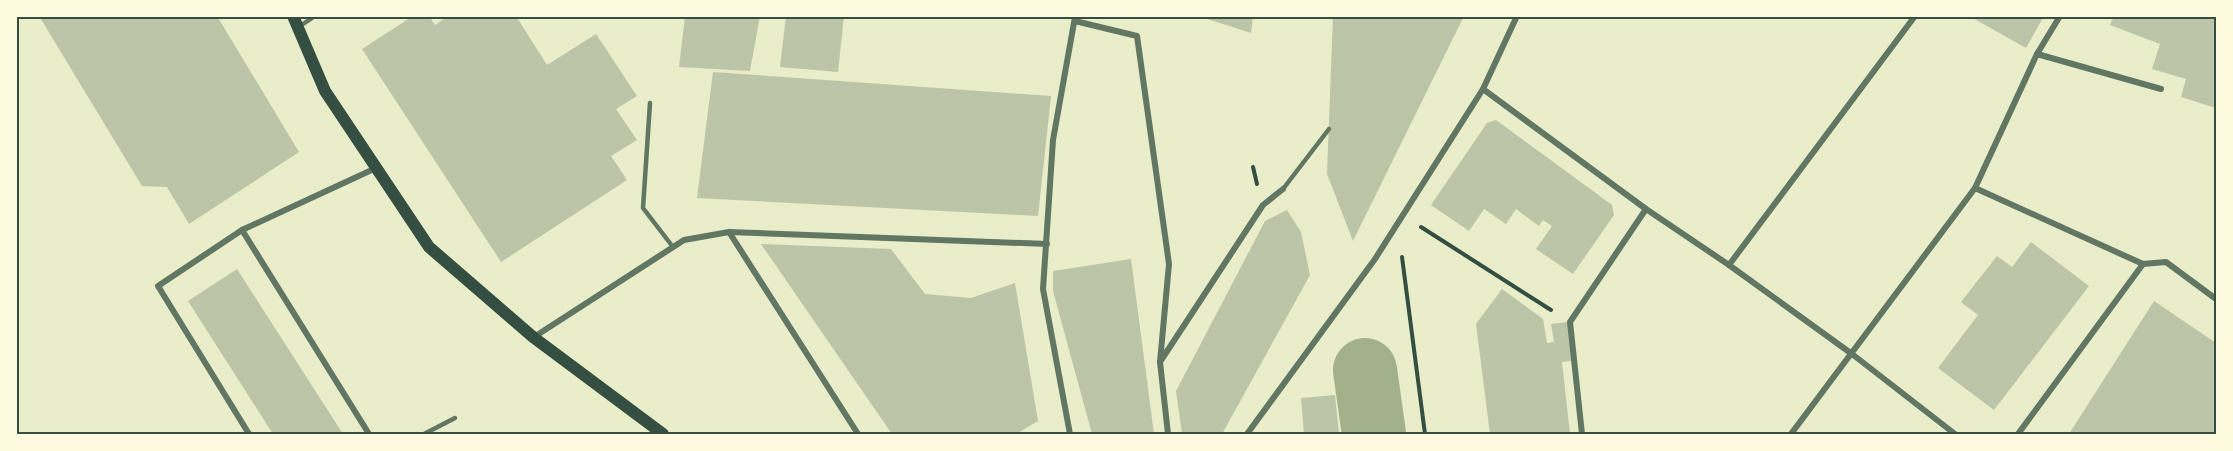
<svg xmlns="http://www.w3.org/2000/svg" width="2233" height="451" font-family="'Crimson Pro',serif">
  <rect width="100%" height="100%" fill="#e9edc9"/>
  <g fill="none" stroke-linecap="round" stroke-linejoin="round">
    <polyline stroke="#a3b18a" stroke-width="64" points="1365,370 1374,434"/>
  </g>
  <g fill="#bcc5a7">
    <polygon points="39,16 217,16 299,152 189,224 167,187 142,186"/>
    <polygon points="413,16 429,16 435,25 448,16 516,16 547,65 596,34 637,96 616,109 637,140 611,156 627,180 501,262 362,49"/>
    <polygon points="685,16 760,16 750,71 679,67"/>
    <polygon points="786,16 844,16 838,72 780,67"/>
    <polygon points="1253,16 1251,33 1201,17 1201,16"/>
    <polygon points="1333,16 1464,16 1353,241 1327,174"/>
    <polygon points="1969,16 2044,16 2026,48"/>
    <polygon points="2114,16 2216,16 2216,108 2181,97 2186,79 2152,69 2160,44 2110,25"/>
    <polygon points="713,72 1051,96 1038,216 697,198"/>
    <polygon points="1496,120 1612,205 1614,215 1573,274 1536,249 1552,226 1543,220 1539,226 1516,209 1506,224 1484,209 1469,231 1431,205 1487,123"/>
    <polygon points="1287,210 1301,232 1310,275 1222,434 1182,434 1176,391 1265,221"/>
    <polygon points="2031,242 2089,286 1994,410 1938,368 1978,315 1961,302 1997,256 2012,267"/>
    <polygon points="761,244 891,249 925,294 971,298 1015,283 1038,421 1016,434 892,434"/>
    <polygon points="1131,259 1154,434 1092,434 1053,291 1053,271"/>
    <polygon points="237,269 343,434 273,434 188,301"/>
    <polygon points="1502,289 1543,319 1547,343 1554,342 1551,324 1568,322 1572,361 1562,362 1570,434 1490,434 1476,324"/>
    <polygon points="2154,301 2216,343 2216,434 2069,434"/>
    <polygon points="1335,395 1339,434 1304,434 1301,398"/>
  </g>
  <g fill="none" stroke-linecap="round" stroke-linejoin="round">
    <g stroke="#344e41" stroke-width="4">
      <polyline points="1253,167 1257,184"/>
      <polyline points="1421,227 1551,310"/>
      <polyline points="1402,257 1425,434"/>
    </g>
    <g stroke="#617663" stroke-width="4.5">
      <polyline points="300,26 315,16"/>
      <polyline points="650,103 643,208 673,247"/>
      <polyline points="1283,189 1329,129"/>
      <polyline points="424,434 455,418"/>
    </g>
    <g stroke="#617663" stroke-width="6">
      <polyline points="1075,21 1137,36 1169,264 1160,362 1168,434"/>
      <polyline points="2037,54 2161,89"/>
      <polyline points="1483,89 1646,209 1729,265 1852,354 1955,434"/>
      <polyline points="1975,188 2143,264 2166,262 2216,299"/>
      <polyline points="242,230 369,434"/>
      <polyline points="729,232 858,434"/>
      <polyline points="1729,265 1915,16"/>
      <polyline points="534,337 684,240 729,232 1047,244"/>
      <polyline points="1160,362 1263,205 1283,189"/>
      <polyline points="249,434 158,286 242,230 376,168"/>
      <polyline points="1070,434 1043,289 1053,140 1075,17"/>
      <polyline points="1247,434 1375,259 1483,89 1517,16"/>
      <polyline points="1582,434 1570,322 1646,209"/>
      <polyline points="1791,434 1975,188 2037,54 2060,16"/>
      <polyline points="2018,434 2143,264"/>
    </g>
    <polyline stroke="#344e41" stroke-width="12" points="293,16 325,91 429,247 533,337 663,434"/>
  </g>
  <rect width="2233" height="451" fill="none" stroke="#fefae0" stroke-width="36"/>
  <rect x="18" y="18" width="2197" height="415" fill="none" stroke="#344e41" stroke-width="2"/>
</svg>
